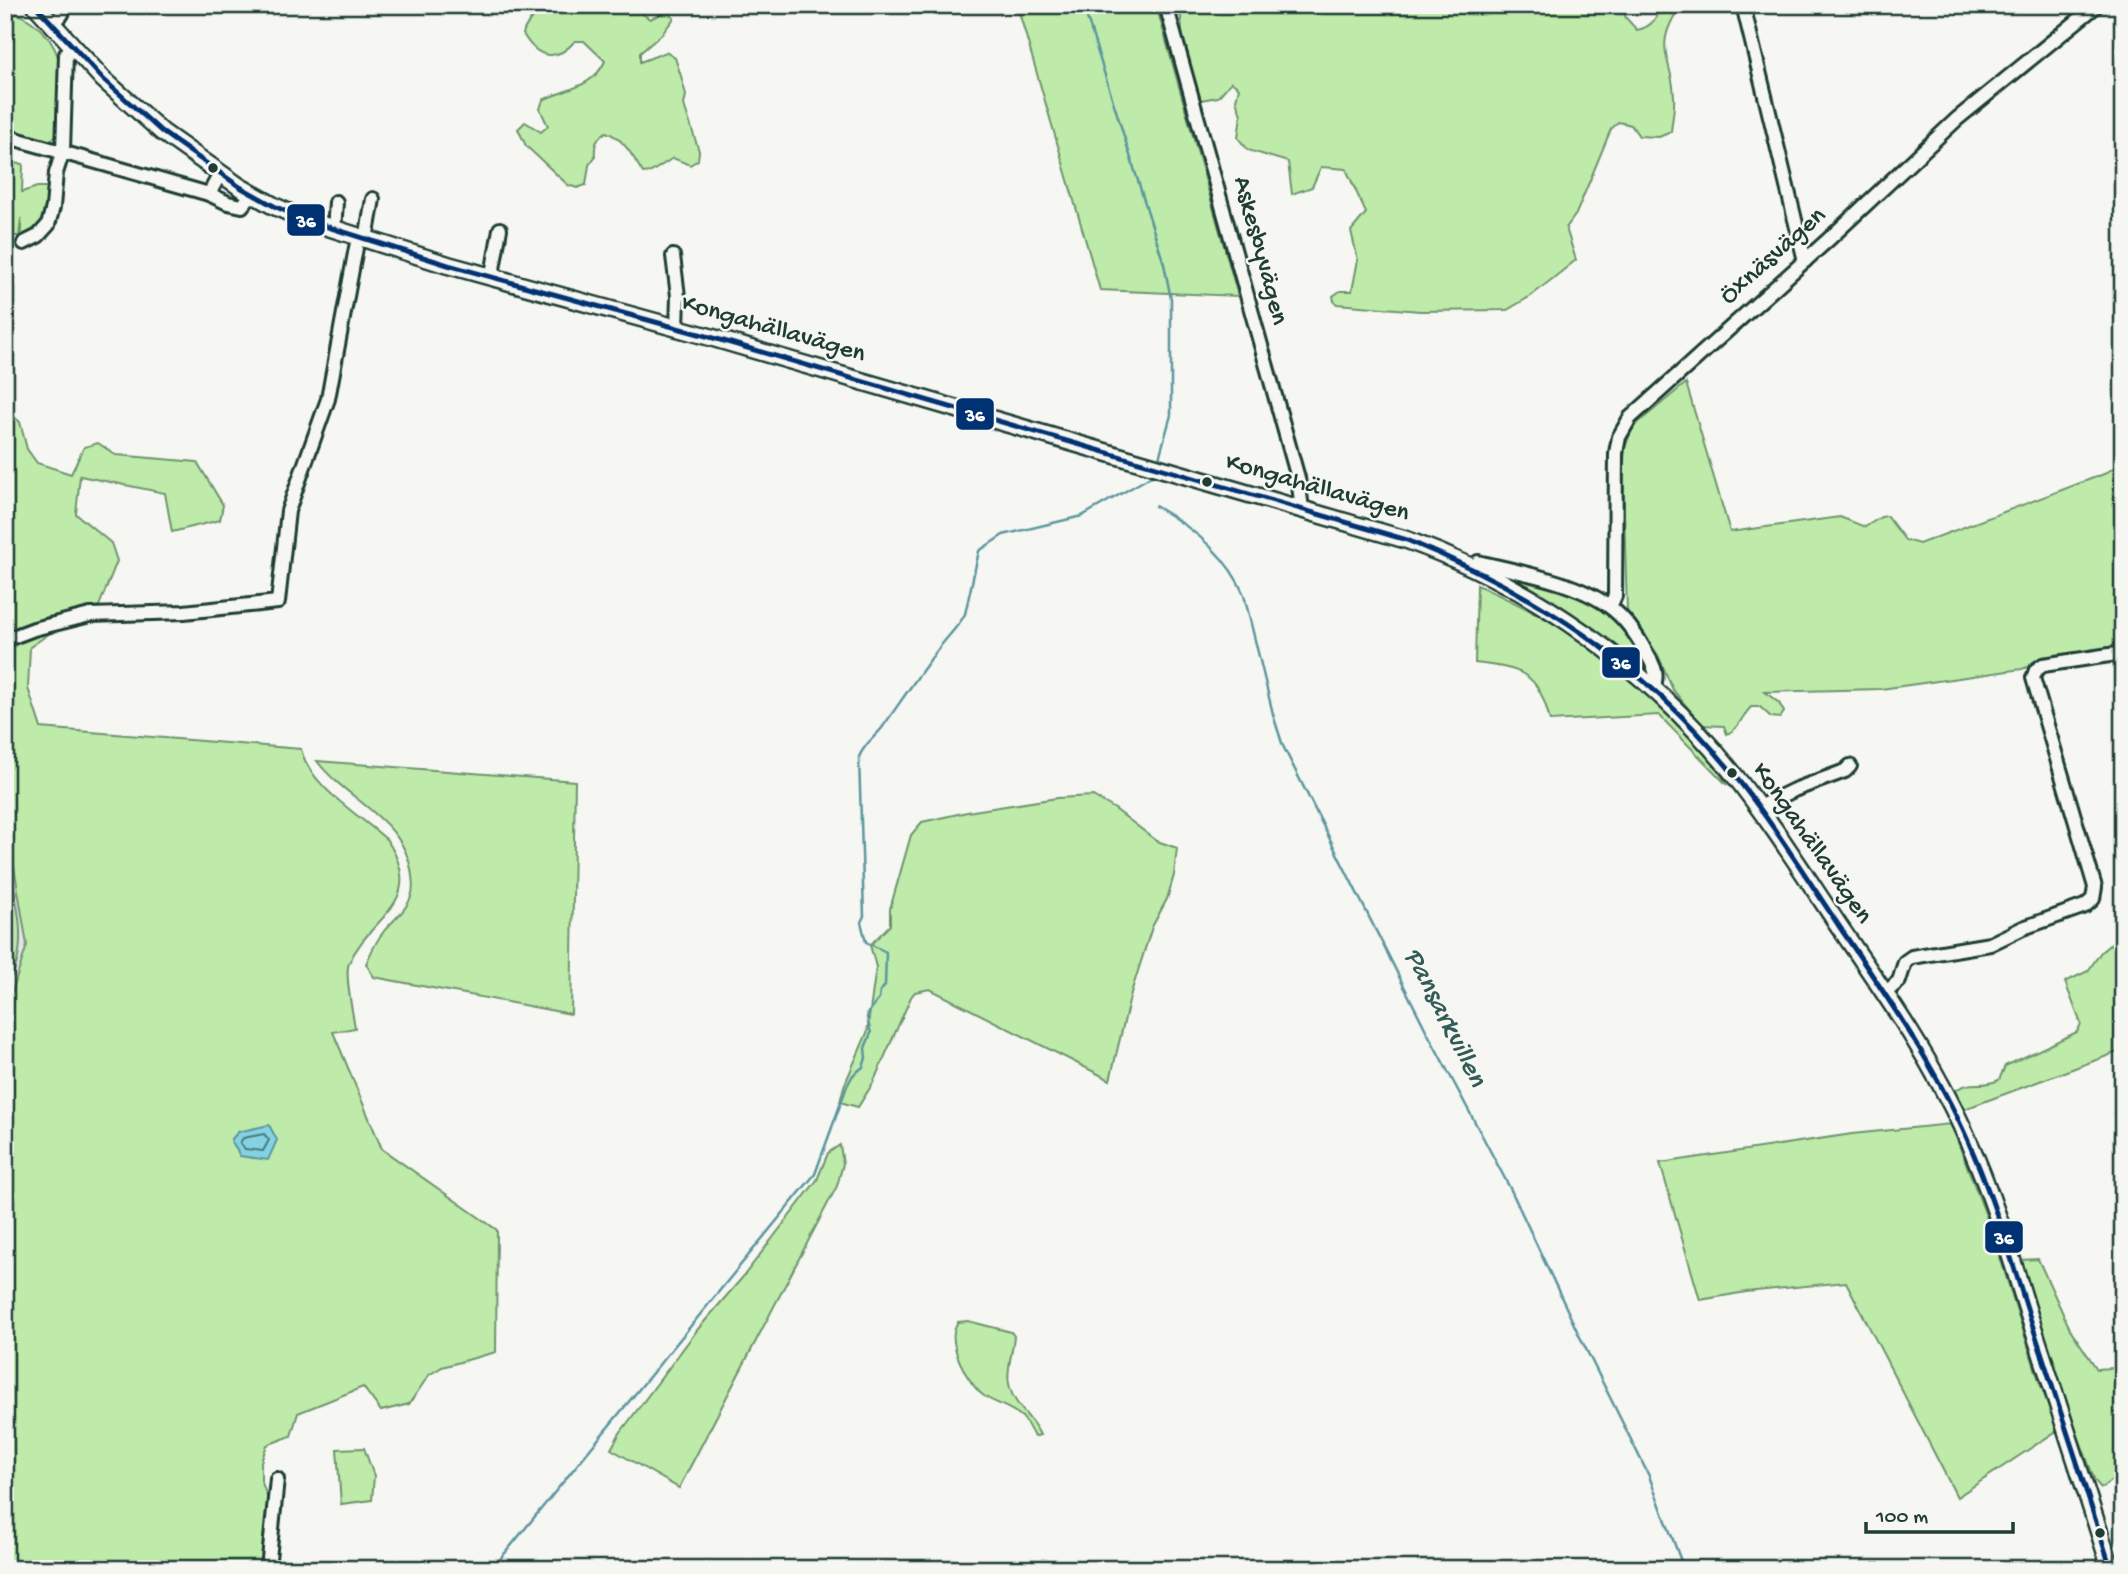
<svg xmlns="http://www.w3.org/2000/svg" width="2128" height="1574" font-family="'Gochi Hand',sans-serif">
  <rect width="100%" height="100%" fill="#f6f6f2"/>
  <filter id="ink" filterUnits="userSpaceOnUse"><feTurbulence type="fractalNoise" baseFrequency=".0143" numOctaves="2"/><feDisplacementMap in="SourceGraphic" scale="14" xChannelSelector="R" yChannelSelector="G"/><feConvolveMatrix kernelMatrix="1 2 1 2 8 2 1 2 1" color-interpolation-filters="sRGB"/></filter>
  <g filter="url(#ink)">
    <polygon fill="#e5e2ee" points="5,838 10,842 27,945 5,1014"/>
    <g fill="#beeba9" stroke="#6e946e" stroke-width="2">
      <path d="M557,5h73l20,14 17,-8 7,7 -12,16 -22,19v9l26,-10 9,6 6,18 5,19 -2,10 15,46 -1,9 -8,5 -17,-7 -22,14 -8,1c-10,-16 -19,-35 -37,-41 -10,7 -12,13 -11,25l-6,8 -3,20 -9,3 -9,-3 -42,-39 -8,-17 7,-7 16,10 7,-6 -8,-17 3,-9c23,-11 51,-13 62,-39l-21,-20h-9c-19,22 -38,17 -52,-7 4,-17 19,-22 34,-29z"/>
      <polygon points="1017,5 1156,5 1238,296 1100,290"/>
      <path d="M1180,5h441l5,13 11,12c13,-3 19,-9 22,-22l12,-2 4,9c-21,35 -2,46 -1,82 1,11 -2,23 -3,35l-12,5 -20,-1 -8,-11 -12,-3 -8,7 -35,85 -10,14 10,32 -45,36 -24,14 -87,1 -83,-7 -3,-3 -1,-5 7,-5h12l6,-31 -7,-29 15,-18 -20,-44 -25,-2 -9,20 -20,7 -4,-32 -40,-12 -10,-12 3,-23 -5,-15 3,-12 -8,-6 -13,15 -18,3 -17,-57z"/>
      <path d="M5,10c24,5 46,24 53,47l1,71c-6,25 -37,8 -54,2z"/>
      <path d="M5,163l18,1 -1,28 15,-5h14c-2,27 -3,40 -30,52v-21l-2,18h-14z"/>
      <path d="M1686,383l44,149 110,-15 25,10 16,-10 6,-1 18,24 14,4 185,-70 19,-12v186l-87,16 -14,5 -141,20 -116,3 14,11 5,9 -4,6 -9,-1 -11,-10h-9c-9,9 -13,23 -24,27l-3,-8 -22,-1 -29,-35 -15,-35 -31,-43 -4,-135 2,-30 8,-20z"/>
      <polygon points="5,409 20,422 27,449 37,463 71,474 84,447 98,443 116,455 197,462 223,505 220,520 172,532 165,493 80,476 76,514 111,543 117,561 99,606 40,619 5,631"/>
      <path d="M1494,569c46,13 105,23 136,64 8,11 14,25 21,37l-2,6z"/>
      <path d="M1477,585c26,12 53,24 77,39 46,27 89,64 126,102 17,19 35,36 47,59l-68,-70 -109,6c-12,-50 -28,-52 -75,-58z"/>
      <path d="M59,627l-29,20 -2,41 13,40 260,21c9,38 58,65 86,91 41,64 -16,74 -38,123 -5,11 4,51 6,65l-22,4 49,117 115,81 -1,122 -54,15 -13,8 -20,29 -28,7 -18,-24 -65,26 -7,23 -24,9 -6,17v18l12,32 -12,57h-256v-555l22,-69 -17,-103 -5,-5v-192l23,-10z"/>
      <path d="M317,761l258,20 -4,233 -197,-37 -8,-13c5,-12 10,-23 18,-33 9,-11 22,-20 27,-34 3,-7 2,-14 1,-21 -6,-57 -65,-75 -95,-115z"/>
      <polygon points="1093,796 1115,809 1157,841 1177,848 1174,875 1167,899 1152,927 1131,993 1110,1080 930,989 915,992 911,997 873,1083 858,1107 840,1102 844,1086 867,1033 876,967 870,945 890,925 890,909 911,835 922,822 967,812 1057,798"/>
      <path d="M5,851c9,39 29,100 0,135z"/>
      <path d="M2113,942l10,30v78l-161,60 -9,-18c19,-14 26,-3 46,-12l6,-14 72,-34 4,-8 -16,-42 23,-11 13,-19z"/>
      <polygon points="1951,1124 1991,1229 2039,1381 2058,1430 1957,1497 1846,1282 1746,1292 1700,1300 1660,1163 1852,1134"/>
      <polygon points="840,1145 843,1164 837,1186 679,1488 611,1449 620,1433 698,1329 742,1278 817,1180 828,1153"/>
      <polygon points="2038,1259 2070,1329 2097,1369 2113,1368 2123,1401 2120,1419 2123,1417 2123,1424 2120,1423 2123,1431 2123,1472 2101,1488 2095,1481 2063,1395 2021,1260"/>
      <path d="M968,1321l43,11 3,4c-3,29 -14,45 6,71 7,9 15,17 20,28l-6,2c-3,-6 -7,-14 -11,-19 -10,-10 -27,-14 -39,-22 -16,-12 -40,-55 -26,-74z"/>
      <polygon points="364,1448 374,1476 372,1500 341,1504 337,1449"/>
    </g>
    <polygon fill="#85d2e4" stroke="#5c969e" stroke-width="2" points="269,1125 277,1140 268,1160 240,1156 231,1140 238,1132"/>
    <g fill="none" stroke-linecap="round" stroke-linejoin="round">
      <polygon stroke="#48797a" stroke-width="2" points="264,1134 269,1140 263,1151 245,1149 240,1143 243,1138"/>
      <g stroke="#5c969e" stroke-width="2.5">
        <polyline points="1083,5 1164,264 1171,299 1171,415 1159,458"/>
        <path d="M1155,506c37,21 73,50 89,89l30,123 9,28 145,288 83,156 68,145 70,141 35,93"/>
        <path d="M492,1569l323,-395 32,-88 6,-11 10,-8 3,-9 -1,-10 6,-15 -4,-15 1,-5 11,-14 1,-8 5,-5 1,-34 -20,-10 -5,-20 3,-6 -5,-159c5,-13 15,-19 23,-29 19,-27 37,-54 57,-80 8,-11 20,-22 26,-34l14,-63 24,-16 79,-19 70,-40"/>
      </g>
      <g stroke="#1f3d34" stroke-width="18">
        <g id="street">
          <polyline points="1166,5 1298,478 1302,509"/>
          <polyline points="1743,5 1805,261"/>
          <polyline points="53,25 62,14 64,5"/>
          <polyline points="5,136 209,194"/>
          <polyline points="220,174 209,194 228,203 242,206 252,194"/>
          <polyline points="334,230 336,202"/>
          <polyline points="366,239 373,199"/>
          <polyline points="24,243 38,236 48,225 53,207 56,173 63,151 66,54 72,45"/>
          <polyline points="673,256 678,296 677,329"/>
          <polyline points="492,275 500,229"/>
          <path d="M1473,567l5,-5c41,10 99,20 132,45 15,11 28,30 37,47 7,12 12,21 6,34"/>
          <polyline points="1610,607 1615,596 1616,453 1619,437 1630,418 1829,239 1957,119 2097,5"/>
          <polyline points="5,640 34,629 90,615 184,612 278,602 288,511 328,399 358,237"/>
          <polyline points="1759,807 1794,790 1845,771 1850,766"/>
          <polyline points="1885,993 1899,981 1905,962 1912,957 1990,944 2023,928 2085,906 2093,899 2095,887 2033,678 2036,670 2043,665 2123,653"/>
          <polyline points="268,1569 277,1479"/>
        </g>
      </g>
      <g stroke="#1f3d34" stroke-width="21">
        <path id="secondary" d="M35,5l68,74 59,53 78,55 34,19 32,14 142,45 262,72 697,203c127,46 239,126 324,231 39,49 73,103 108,155 45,66 92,132 125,205 27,59 46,122 65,184 27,84 55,169 82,254"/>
      </g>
      <use href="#street" stroke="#f6f6f2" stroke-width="12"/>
      <use href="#secondary" stroke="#f6f6f2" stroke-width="16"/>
      <g stroke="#f6f6f2" stroke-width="10">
        <path id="bus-1" d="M35,5l68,74 59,53 78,55 34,19 32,14 142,45 262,72 697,203c128,52 236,123 324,231 40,49 73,103 108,155 50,74 101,146 135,229 23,54 39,110 57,166 27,83 54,165 80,248"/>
      </g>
      <use href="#bus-1" stroke="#003273" stroke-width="5"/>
    </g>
  </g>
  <g fill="#1f3d34" stroke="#f6f6f2" stroke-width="2.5">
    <circle cx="213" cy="168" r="6"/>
    <circle cx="1207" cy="482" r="6"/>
    <circle cx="1732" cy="773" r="6"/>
    <circle cx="2100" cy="1533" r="6"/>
  </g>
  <g text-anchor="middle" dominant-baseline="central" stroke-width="5" stroke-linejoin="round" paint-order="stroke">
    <g font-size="26" fill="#1f3d34" stroke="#f6f6f2">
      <text transform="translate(1259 251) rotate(75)">Askesbyvägen</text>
      <text transform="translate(1774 257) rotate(-42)">Öxnäsvägen</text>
      <text transform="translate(773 330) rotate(16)">Kongahällavägen</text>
      <text transform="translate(1317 489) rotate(16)">Kongahällavägen</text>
      <text transform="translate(1811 844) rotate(55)">Kongahällavägen</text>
    </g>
    <g font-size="28" font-style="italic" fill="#335b57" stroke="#f6f6f2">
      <text transform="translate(1444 1018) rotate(63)">Pansarkvillen</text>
    </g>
  </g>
  <g stroke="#f6f6f2" stroke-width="2.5">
    <rect x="286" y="203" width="40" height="34" rx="7" fill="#003273"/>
    <rect x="955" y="397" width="40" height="34" rx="7" fill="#003273"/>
    <rect x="1601" y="646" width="40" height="33" rx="7" fill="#003273"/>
    <rect x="1984" y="1220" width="40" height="34" rx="7" fill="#003273"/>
  </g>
  <g font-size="19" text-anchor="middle" font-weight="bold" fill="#fff">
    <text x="306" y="227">36</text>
    <text x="975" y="421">36</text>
    <text x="1621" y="669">36</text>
    <text x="2004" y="1244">36</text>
  </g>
  <rect width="2128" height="1574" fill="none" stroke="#f6f6f2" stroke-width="28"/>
  <rect x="14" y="14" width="2100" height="1546" fill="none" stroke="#1f3d34" stroke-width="2.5" filter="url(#ink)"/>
  <path d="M1866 1522v10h147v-10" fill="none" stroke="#1f3d34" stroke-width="3.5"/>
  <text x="1876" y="1522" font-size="21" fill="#1f3d34" stroke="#f6f6f2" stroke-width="5" paint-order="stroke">100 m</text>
</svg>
